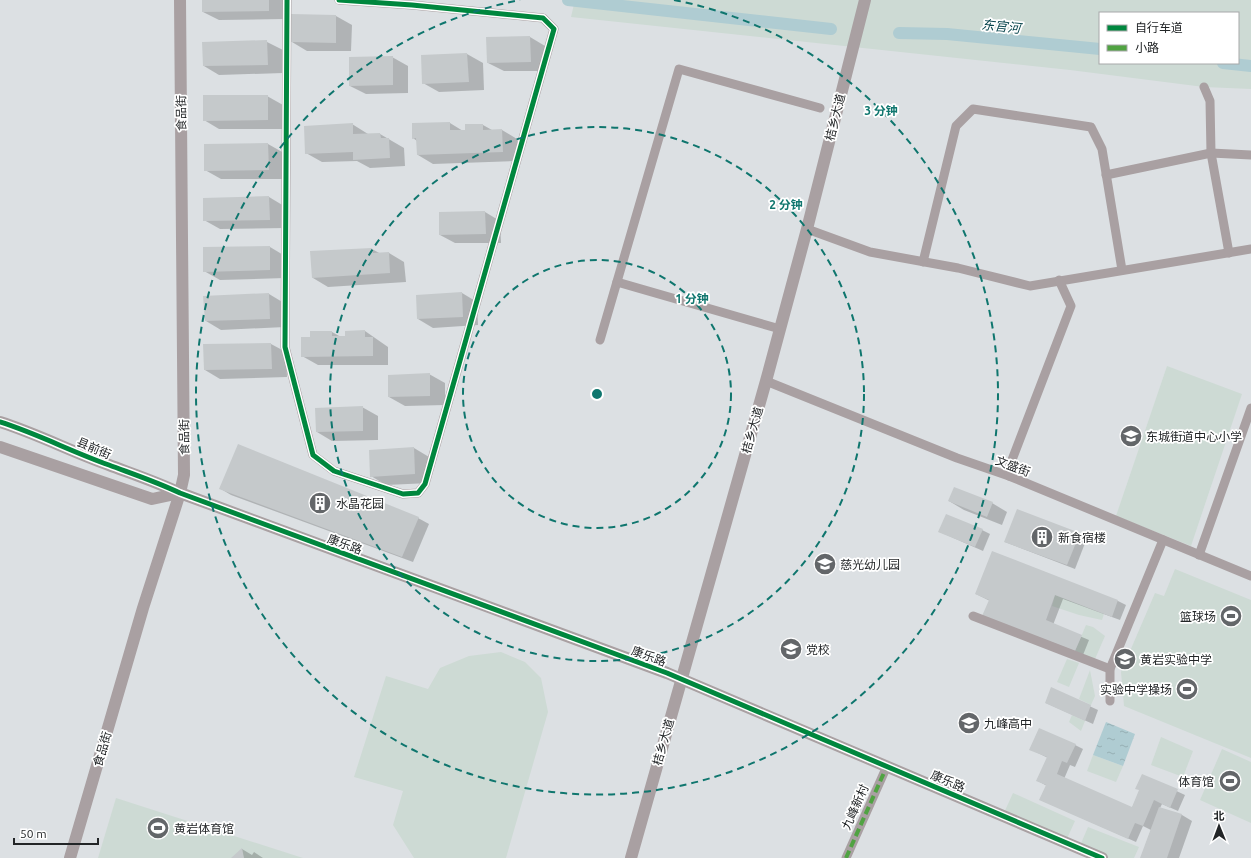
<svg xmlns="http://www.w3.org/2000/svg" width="1251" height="858" font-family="Ubuntu,'Noto Sans SC',sans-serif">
  <defs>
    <pattern id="water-ripples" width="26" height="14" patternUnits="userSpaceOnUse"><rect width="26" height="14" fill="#afccd2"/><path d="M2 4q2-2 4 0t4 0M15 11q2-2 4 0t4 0" fill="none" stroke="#96afb4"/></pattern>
  </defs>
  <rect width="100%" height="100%" fill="#dce0e3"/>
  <g fill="#cddad4" fill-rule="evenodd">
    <path d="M575,0h676v89l-47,-2 -134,-17 -499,-53zM1100,13h138v50h-138z"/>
    <polygon points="1167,366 1242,394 1191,546 1116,516"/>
    <polygon points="1175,569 1251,600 1251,758 1124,706 1121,672 1155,593 1164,596"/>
    <polygon points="1055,595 1104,614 1102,620 1079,615 1052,606"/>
    <polygon points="1086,625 1093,627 1105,636 1095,659 1075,651"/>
    <polygon points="501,652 525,662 541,678 548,712 506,858 414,858 393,825 403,791 354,777 386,676 428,689 440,668 469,656"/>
    <polygon points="1067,659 1079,663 1069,687 1057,682"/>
    <polygon points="1090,670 1095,696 1091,705 1079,699"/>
    <polygon points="1072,715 1085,721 1081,731 1069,722"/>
    <polygon points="1161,737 1193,751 1183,777 1151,765"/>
    <polygon points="1222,749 1251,762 1251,823 1200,800"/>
    <polygon points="1093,755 1123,766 1116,782 1087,771"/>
    <polygon points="1013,793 1075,821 1065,843 1003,815"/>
    <polygon points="116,798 303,858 98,858"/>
    <polygon points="1088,827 1139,847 1134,858 1102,858 1079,848"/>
  </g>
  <polygon fill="url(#water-ripples)" points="1106,722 1135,734 1123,766 1093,755"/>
  <g fill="#0003">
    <polygon points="203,0 284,0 284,19 219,20 203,12"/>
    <polygon points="292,15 336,16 352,25 351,51 307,51 292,42"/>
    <polygon points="530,37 545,46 546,71 504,71 488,63"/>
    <polygon points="267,42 283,50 283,73 219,75 204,66 204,43"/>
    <polygon points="467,54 483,63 484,90 439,92 423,83 422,56"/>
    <polygon points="392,57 408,66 408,93 366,94 350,86"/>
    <polygon points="267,96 283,105 283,129 219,129 204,120"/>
    <polygon points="450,123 463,131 483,125 492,130 502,130 517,139 518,161 433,164 418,155 417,141 413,138"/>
    <polygon points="352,124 368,134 380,134 404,148 405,166 370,168 357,161 322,162 306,153"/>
    <polygon points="268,144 284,153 284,179 221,179 205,170 205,145"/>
    <polygon points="269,197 284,206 285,228 220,229 204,220"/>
    <polygon points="485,212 500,221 501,243 455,243 440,235"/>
    <polygon points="270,247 285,256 285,278 220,280 204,271"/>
    <polygon points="372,249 381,254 389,253 404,262 406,282 328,287 313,278 311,252"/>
    <polygon points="462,293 477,302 478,325 433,328 418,319"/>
    <polygon points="269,294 284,303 285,327 221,330 206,321"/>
    <polygon points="365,331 388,347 388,365 318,365 302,356 311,338 332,332 341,337"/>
    <polygon points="271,344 286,352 287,377 220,379 205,370"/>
    <polygon points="429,374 445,383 445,405 405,406 389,397"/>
    <polygon points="362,407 378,416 378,440 332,441 317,432"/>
    <polygon points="414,448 429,457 430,483 386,485 371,476"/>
    <polygon points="221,489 418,518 429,524 413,562 231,495"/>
    <polygon points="949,501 992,503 1007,512 1002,525 964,510"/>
    <polygon points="982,530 990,534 983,551 940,532"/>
    <polygon points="1079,534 1087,538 1075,569 1005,542"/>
    <polygon points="992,553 1118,601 1126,605 1120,620 1063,599 1053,625 1089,640 1083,655 991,620 990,601 976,594"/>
    <polygon points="1052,689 1098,710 1093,724 1046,703"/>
    <polygon points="1075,745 1083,749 1075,767 1070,765 1064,779 1132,808 1140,790 1142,775 1185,795 1178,811 1162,804 1160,808 1182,815 1192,821 1179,858 1141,858 1151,830 1143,826 1136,842 1041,800 1047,786 1038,781 1048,758 1030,749"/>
    <polygon points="242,849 252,855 254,852 263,858 233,858"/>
  </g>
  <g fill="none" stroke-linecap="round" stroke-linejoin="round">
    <g stroke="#afccd2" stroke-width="12">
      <polyline points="568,0 831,29"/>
      <polyline points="899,33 947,34 1100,49"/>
      <polyline points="1223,63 1251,66"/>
    </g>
  </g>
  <g fill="#c5c9cb">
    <polygon points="202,0 269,0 269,11 202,12"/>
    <polygon points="291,14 336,15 336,43 291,42"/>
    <polygon points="530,36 531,62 487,63 486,37"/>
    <polygon points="267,40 268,65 203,66 202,42"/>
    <polygon points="467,53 469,82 422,84 421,55"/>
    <polygon points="393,56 393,85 349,86 349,57"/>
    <polygon points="203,95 268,95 268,120 203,121"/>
    <polygon points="450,122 450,130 465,130 465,124 483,124 483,130 502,129 503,152 417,155 416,138 412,139 412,123"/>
    <polygon points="353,123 353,134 380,133 381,138 389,138 390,158 353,160 353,152 305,154 304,126"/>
    <polygon points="268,143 269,170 204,171 204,144"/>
    <polygon points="269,196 270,220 203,221 203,198"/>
    <polygon points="485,211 486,234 439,235 439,212"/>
    <polygon points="270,246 270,270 203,272 203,247"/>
    <polygon points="372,248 373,253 389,252 390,273 312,278 310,251"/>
    <polygon points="462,292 463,317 417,319 416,295"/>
    <polygon points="269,293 270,319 205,321 203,296"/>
    <polygon points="365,330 365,337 373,337 373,356 301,357 301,337 310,337 310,331 332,331 332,336 345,336 345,331"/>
    <polygon points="271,343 272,369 204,370 203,344"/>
    <polygon points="430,373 430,396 388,397 388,375"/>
    <polygon points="363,406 363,431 316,432 315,408"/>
    <polygon points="238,444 419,517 402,557 219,489"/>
    <polygon points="414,447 415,474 370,477 369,450"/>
    <polygon points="954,487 993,502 987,517 948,501"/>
    <polygon points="1017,509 1080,533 1067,565 1004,542"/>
    <polygon points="946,514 983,529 975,547 938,532"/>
    <polygon points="992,551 1118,600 1112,617 1055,595 1046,620 1082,635 1075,651 982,616 989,600 975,594"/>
    <polygon points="1051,687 1091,705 1085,721 1045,703"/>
    <polygon points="1039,728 1076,744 1067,763 1062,761 1057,774 1132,807 1139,790 1135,789 1142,774 1178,789 1170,808 1154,800 1143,826 1135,823 1128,839 1039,800 1046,785 1036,781 1047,757 1029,750"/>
    <polygon points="1159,807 1182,814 1167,858 1140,858"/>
    <polygon points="242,848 244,858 231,858"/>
  </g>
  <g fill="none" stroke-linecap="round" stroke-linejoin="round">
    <g stroke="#a9a0a2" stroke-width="9">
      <polyline points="287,0 285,347 313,455 334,471 403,494 418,493 425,484 554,29 543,18 412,5 339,0"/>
      <polyline points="1204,87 1210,101 1211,153 1229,253"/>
      <polyline points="1106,175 1211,153 1251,155"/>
      <polyline points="807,229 870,252 958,268 1030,286 1251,249"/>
      <polyline points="923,262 956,126 973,109 1091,127 1102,149 1122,270"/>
      <polyline points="617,282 780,329"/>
      <polyline points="600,340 679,69 820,108"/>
      <polyline points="766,381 957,458 1009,476 1251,576"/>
      <polyline points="1009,476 1010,465 1071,306 1059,280"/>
      <polyline points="1199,555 1251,408"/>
      <polyline points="973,616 1110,669"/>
      <polyline points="1110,701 1110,669 1163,540"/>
      <polyline points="846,858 887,766"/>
    </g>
    <g stroke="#a9a0a2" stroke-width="12">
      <path d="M0,422c38,12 72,30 109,43 24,9 48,17 71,28l487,180 435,185"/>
      <polyline points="0,447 152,499 180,493"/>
      <polyline points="70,858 143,608 180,493 184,475 180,0"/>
      <polyline points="631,858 766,381 807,229 865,0"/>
    </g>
    <polyline stroke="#50a342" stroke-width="4" stroke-dasharray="8 4" stroke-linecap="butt" points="846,858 887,766"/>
    <g stroke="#fff" stroke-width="8">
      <g id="cycleway">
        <polyline points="287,0 285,347 313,455 334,471 403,494 418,493 425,484 554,29 543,18 412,5 339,0"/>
        <path d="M0,422c38,12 72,30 109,43 24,9 48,17 71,28l487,180 435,185"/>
      </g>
    </g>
    <use href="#cycleway" stroke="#00873e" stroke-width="5"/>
  </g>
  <g fill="none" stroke="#0f766e" stroke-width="2" stroke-dasharray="7 5">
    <circle cx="597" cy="394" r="134"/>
    <circle cx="597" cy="394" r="267"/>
    <path d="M674 0A401 401 0 1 1 520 0"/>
  </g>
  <defs>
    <g id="school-disc" transform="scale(1.15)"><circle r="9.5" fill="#636669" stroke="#fff"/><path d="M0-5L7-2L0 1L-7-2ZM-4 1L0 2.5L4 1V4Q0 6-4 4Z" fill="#fff"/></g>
    <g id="building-disc" transform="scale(1.15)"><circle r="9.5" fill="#636669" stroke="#fff"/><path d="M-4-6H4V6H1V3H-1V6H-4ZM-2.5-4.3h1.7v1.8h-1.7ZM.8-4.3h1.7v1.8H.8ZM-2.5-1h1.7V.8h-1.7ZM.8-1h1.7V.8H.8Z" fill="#fff"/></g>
    <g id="stadium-disc" transform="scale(1.15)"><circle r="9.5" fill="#636669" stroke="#fff"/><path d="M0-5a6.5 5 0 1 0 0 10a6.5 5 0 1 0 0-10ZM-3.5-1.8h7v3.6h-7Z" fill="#fff"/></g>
  </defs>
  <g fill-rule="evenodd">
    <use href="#school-disc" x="1131" y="436"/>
    <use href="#building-disc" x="320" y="503"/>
    <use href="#building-disc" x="1042" y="537"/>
    <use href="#school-disc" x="825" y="564"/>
    <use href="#stadium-disc" x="1231" y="616"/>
    <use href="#school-disc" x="791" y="649"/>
    <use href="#school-disc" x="1125" y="659"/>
    <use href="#stadium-disc" x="1187" y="689"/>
    <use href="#school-disc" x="969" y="723"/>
    <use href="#stadium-disc" x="1230" y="781"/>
    <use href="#stadium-disc" x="158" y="828"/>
  </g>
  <g text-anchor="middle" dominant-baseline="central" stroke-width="3.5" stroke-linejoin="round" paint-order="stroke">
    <g font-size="12" fill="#222527" stroke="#fff">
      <text transform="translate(181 113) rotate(-91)">食品街</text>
      <text transform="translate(835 117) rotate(-76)">桔乡大道</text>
      <text transform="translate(752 430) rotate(-74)">桔乡大道</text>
      <text transform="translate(184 437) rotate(-91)">食品街</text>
      <text transform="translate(94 448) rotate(23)">县前街</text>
      <text transform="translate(1013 466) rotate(21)">文盛街</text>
      <text transform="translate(345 544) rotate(20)">康乐路</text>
      <text transform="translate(649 656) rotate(20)">康乐路</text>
      <text transform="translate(663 742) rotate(-74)">桔乡大道</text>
      <text transform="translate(102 749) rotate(-74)">食品街</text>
      <text transform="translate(948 781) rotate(23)">康乐路</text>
      <text transform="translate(855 807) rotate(-66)">九峰新村</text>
    </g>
    <g font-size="12" fill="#222527" stroke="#fff" text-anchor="start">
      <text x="1146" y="436">东城街道中心小学</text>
      <text x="336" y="503">水晶花园</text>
      <text x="1058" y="537">新食宿楼</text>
      <text x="840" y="564">慈光幼儿园</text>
      <text x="1216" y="616" text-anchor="end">篮球场</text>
      <text x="806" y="649">党校</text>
      <text x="1140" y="659">黄岩实验中学</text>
      <text x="1172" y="689" text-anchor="end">实验中学操场</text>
      <text x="984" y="723">九峰高中</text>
      <text x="1214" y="781" text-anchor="end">体育馆</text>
      <text x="174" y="828">黄岩体育馆</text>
    </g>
    <g font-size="13" font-style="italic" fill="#06434b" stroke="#fff">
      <text transform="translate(1001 26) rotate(6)">东官河</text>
    </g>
  </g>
  <circle cx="597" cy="394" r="6" fill="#0f766e" stroke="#fff" stroke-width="2"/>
  <g font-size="12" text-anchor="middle" font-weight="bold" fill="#0f766e" stroke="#fff" stroke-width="3.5" stroke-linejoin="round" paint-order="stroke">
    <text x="881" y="115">3 分钟</text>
    <text x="786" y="209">2 分钟</text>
    <text x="692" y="303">1 分钟</text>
  </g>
  <rect x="1099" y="12" width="140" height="52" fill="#ffffff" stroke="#a7a8a9"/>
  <rect x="1107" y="25" width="20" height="6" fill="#00873e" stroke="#a7a8a9"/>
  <text x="1135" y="32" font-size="12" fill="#222527">自行车道</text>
  <rect x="1107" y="45" width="20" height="6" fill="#50a342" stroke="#a7a8a9"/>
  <text x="1135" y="52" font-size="12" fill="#222527">小路</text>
  <g transform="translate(1219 826) rotate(359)" stroke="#ffffff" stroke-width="3" paint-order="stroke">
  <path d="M0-3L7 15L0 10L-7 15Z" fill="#222527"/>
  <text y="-6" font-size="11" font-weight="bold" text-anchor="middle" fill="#222527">北</text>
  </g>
  <path d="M14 838v6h84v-6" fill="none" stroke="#222527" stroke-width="2"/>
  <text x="20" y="838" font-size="12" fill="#222527" stroke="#ffffff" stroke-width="3" paint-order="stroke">50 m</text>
</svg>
